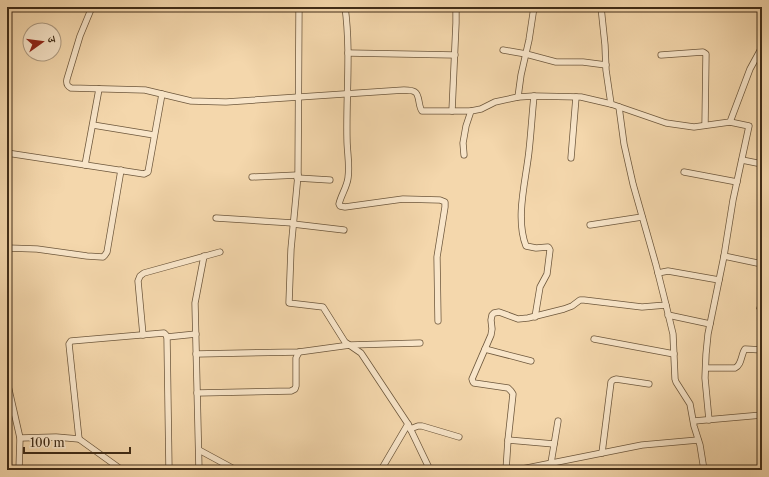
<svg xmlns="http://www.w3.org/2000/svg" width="769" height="477" font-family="'Libre Caslon Text','Noto Serif Devanagari',serif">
  <rect width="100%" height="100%" fill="#f4d7ac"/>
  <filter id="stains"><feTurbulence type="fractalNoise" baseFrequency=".005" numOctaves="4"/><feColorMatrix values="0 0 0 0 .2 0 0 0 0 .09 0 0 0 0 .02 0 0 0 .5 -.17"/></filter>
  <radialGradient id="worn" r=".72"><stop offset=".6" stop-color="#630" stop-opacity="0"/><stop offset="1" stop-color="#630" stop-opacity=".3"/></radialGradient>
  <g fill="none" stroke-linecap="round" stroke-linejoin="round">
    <polyline stroke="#877052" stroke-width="2" points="759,7 762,10"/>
    <g stroke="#6d573c" stroke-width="7">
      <g id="street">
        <path d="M92,7l-12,29 -13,43c-1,5 0,7 4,9l74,2 46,11 35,1 178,-12c3,0 8,0 11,2 5,3 3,14 7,19h30l4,-88v-16"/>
        <polyline points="299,7 298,175 291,249 289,303 323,307 345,342 361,353 408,424 430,470"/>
        <path d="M345,7c6,44 1,88 2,132 0,13 3,26 1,39 -1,9 -7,17 -9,26l1,2 5,1 58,-8 37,1 5,2v5l-8,50 1,64"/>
        <polyline points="601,7 605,45 606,70 611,104 666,123 694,127 730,122 750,69 762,47"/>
        <polyline points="503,50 526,54 556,62 583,62 606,65"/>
        <polyline points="348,53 455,55"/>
        <polyline points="661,55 703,52 706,54 705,125"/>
        <path d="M534,96c-2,19 -3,37 -5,55 -3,29 -14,67 -3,95l10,2 12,-1 1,1 1,2 -3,24 -7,13 -5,30"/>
        <polyline points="518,97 521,75 529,40 534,7"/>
        <polyline points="452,111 471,111"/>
        <polyline points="93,125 154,135"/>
        <polyline points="7,153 144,174 148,172 162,94"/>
        <polyline points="464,155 463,143 466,126 471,111 481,109 495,102 518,97 534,96 581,97 611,104"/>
        <polyline points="571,158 576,97"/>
        <polyline points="742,160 762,164"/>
        <polyline points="85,165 99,89"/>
        <polyline points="684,172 737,182"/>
        <polyline points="252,177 298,175"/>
        <polyline points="297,178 330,180"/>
        <polyline points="216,218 293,223"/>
        <polyline points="293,224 344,230"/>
        <polyline points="590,225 642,217"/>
        <polyline points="7,248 37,249 87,256 103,257 105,255 107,252 121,170"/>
        <polyline points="724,256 762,264"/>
        <polyline points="658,273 668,271 719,280"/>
        <polyline points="666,305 673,334 675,379 676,382 690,404 694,426 700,445 704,470"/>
        <polyline points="760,308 762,309"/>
        <polyline points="668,315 710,324"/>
        <polyline points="143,335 138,281 140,276 144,273 220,252"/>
        <polyline points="167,337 196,334"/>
        <polyline points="594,339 674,354"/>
        <polyline points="485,349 531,361"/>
        <polyline points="196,354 299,352 350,345 420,343"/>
        <path d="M706,368h29c7,-3 6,-14 10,-19l17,1"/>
        <polyline points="7,381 20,438 19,470"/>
        <polyline points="197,393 291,391 295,389 296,386 296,358 299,352"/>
        <polyline points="709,420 705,378 706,354 708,334 724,256 733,200 749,126 730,122"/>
        <polyline points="694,421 762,415"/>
        <polyline points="410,429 418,426 422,426 459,437"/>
        <polyline points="20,438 56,437 79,439 122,470"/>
        <polyline points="79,439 69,344 71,341 164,333 166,335 167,337 169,470"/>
        <polyline points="508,440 554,444"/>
        <polyline points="199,450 236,470"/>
        <polyline points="602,453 611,382 613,380 616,379 649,384"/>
        <polyline points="551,463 558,421"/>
        <polyline points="199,470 195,303 204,256"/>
        <polyline points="326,470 327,470"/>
        <polyline points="381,470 408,424"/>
        <polyline points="506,470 508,440 513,394 511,391 508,388 474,383 473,382 472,379 491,335 492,329 491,320 492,315 494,313 499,312 518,319 528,318 564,309 572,306 580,300 584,300 642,307 666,305 656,265 633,184 624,144 619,107"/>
        <polyline points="517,470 642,445 698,440"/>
      </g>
    </g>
    <use href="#street" stroke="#f8e5c9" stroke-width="5.5"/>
  </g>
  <rect width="769" height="477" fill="none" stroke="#f4d7ac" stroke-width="24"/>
  <rect x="8" y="8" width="753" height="461" fill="none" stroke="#402c17" stroke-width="2"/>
  <rect x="12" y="12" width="745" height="453" fill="none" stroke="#402c17"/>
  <g transform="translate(42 42) rotate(76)"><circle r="19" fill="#f8e5c9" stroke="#ae9b82"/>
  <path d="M0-3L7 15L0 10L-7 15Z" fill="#8f2418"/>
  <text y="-6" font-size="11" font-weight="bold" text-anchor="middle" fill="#402c17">उ</text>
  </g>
  <path d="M24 447v6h106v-6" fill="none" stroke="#402c17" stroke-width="2"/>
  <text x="30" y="447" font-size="12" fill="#402c17" stroke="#f8e5c9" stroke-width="3" paint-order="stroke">100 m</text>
  <rect width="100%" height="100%" filter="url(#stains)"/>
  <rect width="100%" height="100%" fill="url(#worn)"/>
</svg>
